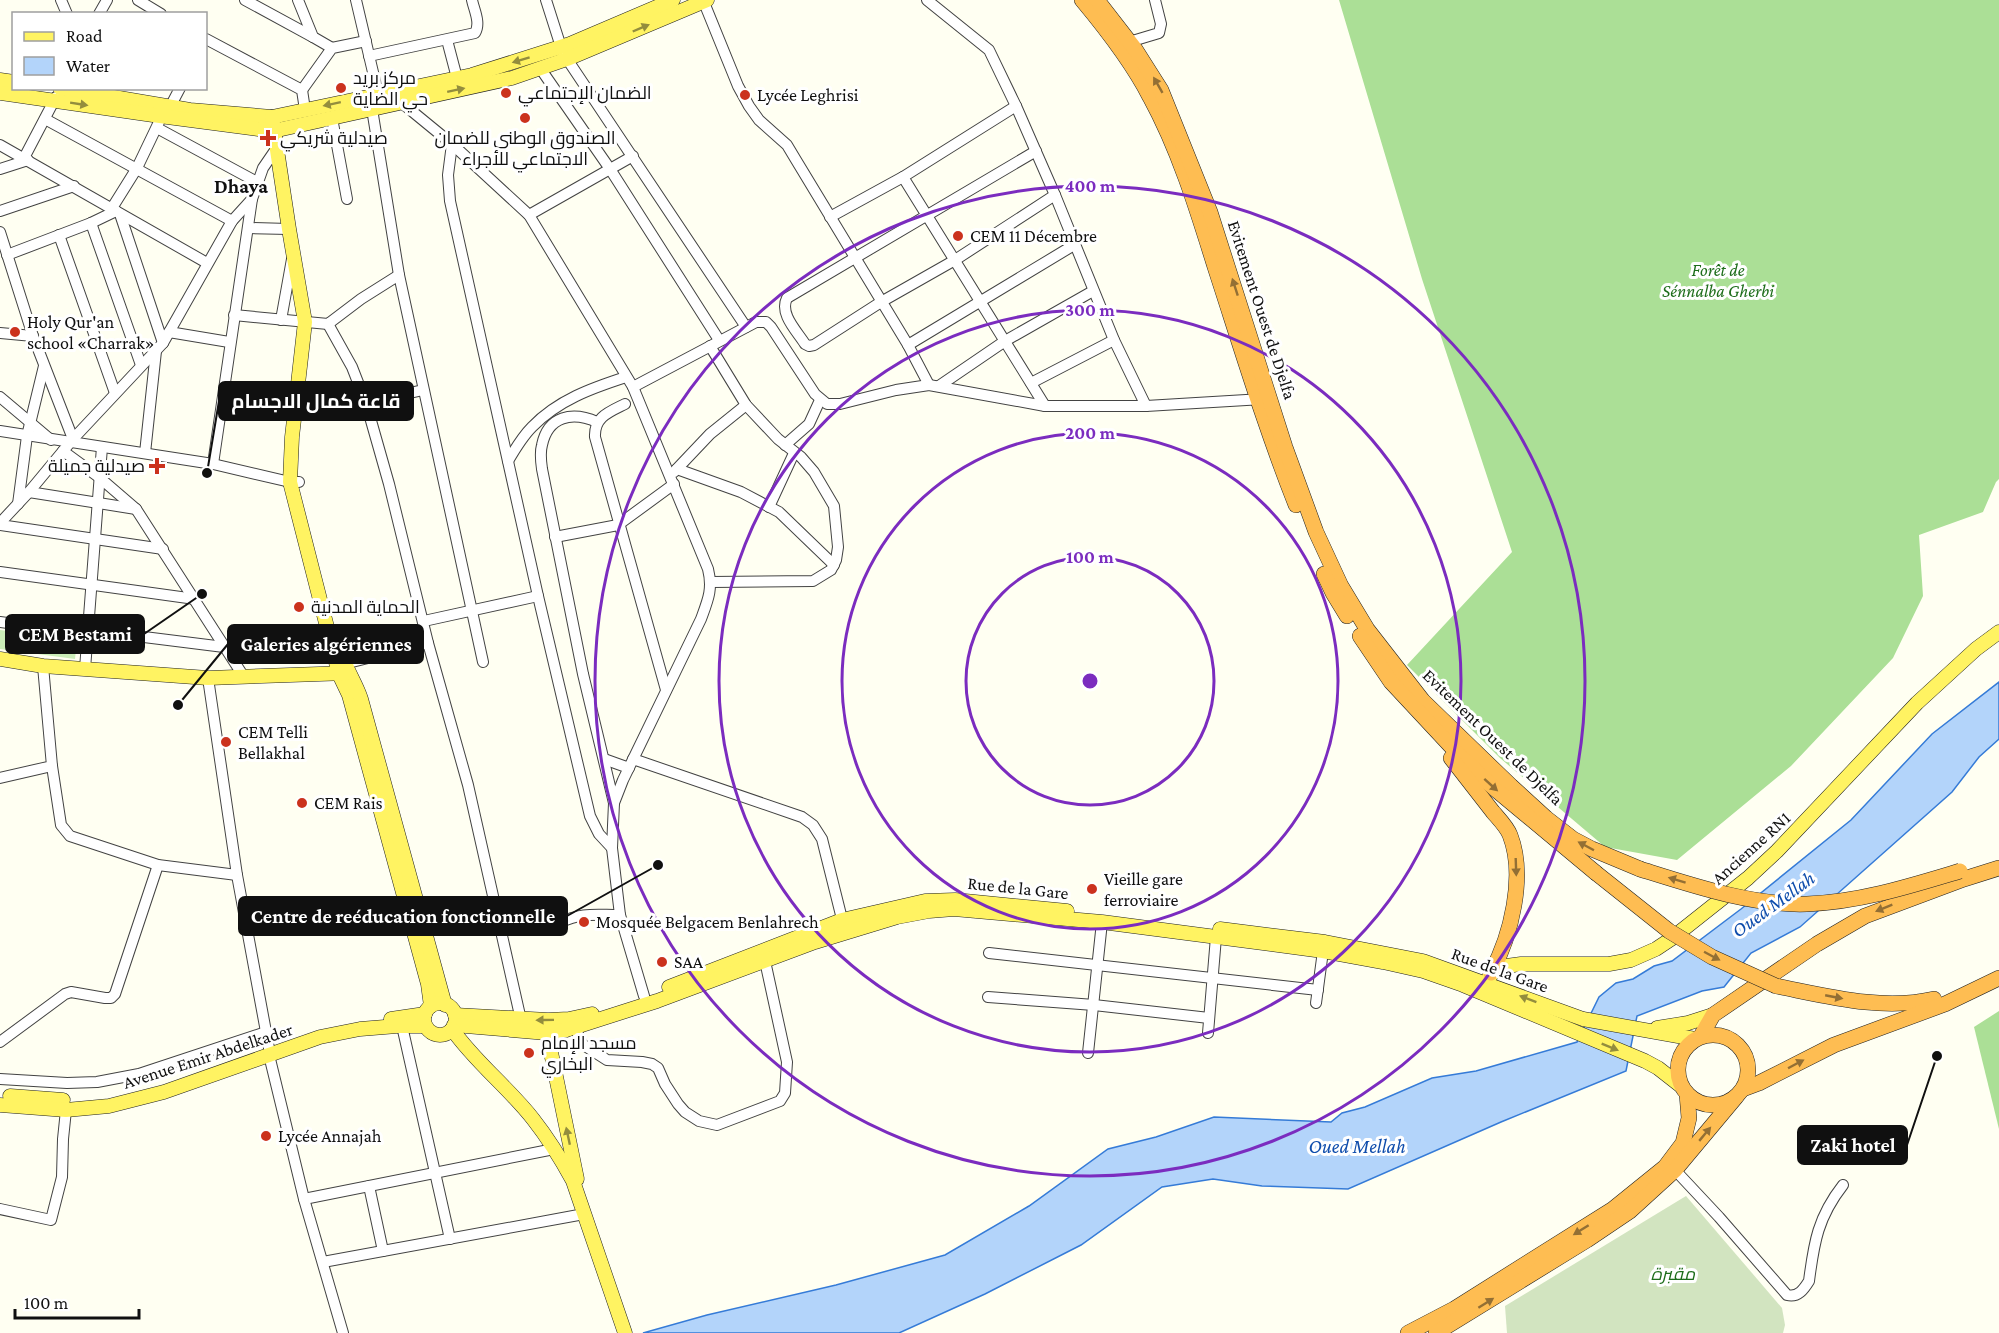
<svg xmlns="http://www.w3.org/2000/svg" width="1999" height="1333" font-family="'Crimson Pro',Cairo,serif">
  <rect width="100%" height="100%" fill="#fffff2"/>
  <polygon fill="#cbedb8" points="0,630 77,640 75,659 0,649"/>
  <g fill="#abdf96">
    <polygon points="1339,0 1999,0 1999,479 1996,482 1983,512 1919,535 1923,596 1893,658 1791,766 1677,860 1605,847 1500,758 1407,665 1512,552 1422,279"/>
    <polygon points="1999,1011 1999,1129 1974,1027"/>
  </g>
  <polygon fill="#d2e4c0" points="1686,1196 1782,1308 1785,1325 1783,1333 1507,1333 1505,1306"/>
  <polygon fill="#b3d4fa" stroke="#357bd7" stroke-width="1.5" points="1999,682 1999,739 1979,757 1952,792 1800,927 1751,953 1724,987 1702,991 1637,1016 1626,1071 1501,1122 1348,1189 1262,1186 1213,1179 1162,1187 1081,1245 985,1294 899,1333 643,1333 707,1315 836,1285 945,1255 1029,1206 1108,1149 1156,1137 1214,1117 1331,1122 1342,1113 1365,1107 1432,1078 1476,1071 1577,1042 1599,997 1616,983 1633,979 1654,966 1672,961 1741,909 1851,820 1932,734"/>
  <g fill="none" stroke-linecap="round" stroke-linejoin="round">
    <g stroke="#434343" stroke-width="12">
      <g id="minor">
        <polyline points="61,0 67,14"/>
        <polyline points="138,0 161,14"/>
        <polyline points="245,0 313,37"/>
        <polyline points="298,0 313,37 332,48"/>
        <polyline points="356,0 380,102"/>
        <polyline points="546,0 561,47 567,59 746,327"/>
        <polyline points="703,0 738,86 749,106 759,120 787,145 796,160 908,345 929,385"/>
        <polyline points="927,0 989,50 1016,106 1055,195 1114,340 1146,406"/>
        <polyline points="99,14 107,0"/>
        <polyline points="206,39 302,90 305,110"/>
        <polyline points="447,40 457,78"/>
        <polyline points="1129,42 1159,33 1161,24 1155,0"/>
        <path d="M369,56l106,-23c6,-10 -1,-23 -3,-33"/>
        <polyline points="540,68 610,169 719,340"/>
        <polyline points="302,90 332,48 366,41"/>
        <path d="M400,97l2,6 50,41 77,71 104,172 75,182c5,20 0,31 -7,50l-78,161 -9,23 -2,45 8,67 24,81"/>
        <polyline points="170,107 180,88"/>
        <polyline points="372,109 399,275 483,662"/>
        <polyline points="332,118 347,199"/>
        <polyline points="45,119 232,221"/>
        <polyline points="157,128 257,182"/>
        <polyline points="452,144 448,175 450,201 538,596 590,816 599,834 612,848"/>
        <polyline points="0,145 207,263"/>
        <path d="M1036,151l-249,147c-8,16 10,33 18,46l4,2 5,-1 67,-43 74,-42 100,-65"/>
        <polyline points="24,158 56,97"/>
        <polyline points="0,169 28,160"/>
        <polyline points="903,177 1045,406"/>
        <polyline points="112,208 137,168 159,122"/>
        <polyline points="0,211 74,186"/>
        <polyline points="120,214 163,343"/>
        <polyline points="529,215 633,156"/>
        <polyline points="830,217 903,177 1016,106"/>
        <polyline points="91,223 141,365"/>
        <polyline points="249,228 289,229"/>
        <polyline points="0,232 33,336 73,439"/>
        <polyline points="59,235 115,393"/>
        <polyline points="7,255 91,223 116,211"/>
        <polyline points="234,315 328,324 361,299 399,275"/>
        <polyline points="281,320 292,259"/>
        <polyline points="328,324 352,367 366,403 389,484 428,643 468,785 521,1020"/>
        <polyline points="169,332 229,342"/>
        <polyline points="0,333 33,336"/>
        <polyline points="908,345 1074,245"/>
        <polyline points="710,346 746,405 778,439 801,457 814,472 834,506 838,547 836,560 831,570 813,581 711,582"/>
        <polyline points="1031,383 1114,340"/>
        <polyline points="939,386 1005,341 1093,291"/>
        <polyline points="633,387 756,322 766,322 771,327 815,394 827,404 840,404 896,390 929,385 1045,406 1146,406 1263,399"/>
        <polyline points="0,397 51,440"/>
        <polyline points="366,403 423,390"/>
        <path d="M625,404c-16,8 -31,13 -30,33l71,253"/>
        <path d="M597,422c-25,-11 -49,-6 -55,23 -2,7 -1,17 0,24l41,205 31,129"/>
        <polyline points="0,431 213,464 290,482 299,482"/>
        <polyline points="785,445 809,424 820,400"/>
        <polyline points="63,451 100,478 136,509 244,677"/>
        <polyline points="145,453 156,351"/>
        <path d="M508,461c7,-12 15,-25 24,-34 26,-27 60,-39 94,-50"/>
        <polyline points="213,464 252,199"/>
        <polyline points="677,469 741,492 779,512 834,565"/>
        <polyline points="674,472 710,434 746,405"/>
        <polyline points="29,492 136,509"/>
        <polyline points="18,504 27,436 44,366"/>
        <polyline points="769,507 794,453"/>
        <polyline points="0,523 29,492 73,439 163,343 232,221 252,199 263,168 276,149"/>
        <polyline points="0,525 163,549"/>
        <polyline points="555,537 618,525 674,484"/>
        <polyline points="0,572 195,599"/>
        <polyline points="424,621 538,596"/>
        <polyline points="0,622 88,634"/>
        <polyline points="88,630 224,647"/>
        <polyline points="344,664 428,643"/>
        <polyline points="85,669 102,447"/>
        <polyline points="208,678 237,875 269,1048"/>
        <polyline points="604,759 629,768"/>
        <polyline points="633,759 802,817 813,825 822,839 844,927"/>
        <polyline points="52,766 61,825 70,836 158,865 237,875"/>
        <polyline points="0,778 52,766 43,666"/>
        <path d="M559,923c24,-11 35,-8 61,-8"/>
        <polyline points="989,953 1318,990"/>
        <polyline points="988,997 1094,1005 1209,1018"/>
        <polyline points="1316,1003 1323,951"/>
        <polyline points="402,1026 450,1239"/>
        <polyline points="575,1027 582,1044 607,1060 642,1062 652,1064 658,1068 665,1084 678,1104 685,1112 699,1121 717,1125 780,1101 785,1093 787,1062 765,961"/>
        <polyline points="1208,1033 1216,937"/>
        <polyline points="0,1042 65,994 71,992 105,998 111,998 115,994 158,865"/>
        <polyline points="1088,1053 1102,922"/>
        <polyline points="269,1055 304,1199 343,1333"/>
        <polyline points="0,1079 67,1083 97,1082 139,1074 266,1032"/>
        <path d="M1675,1170l44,47 68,78c11,3 17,-6 22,-14 5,-39 9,-64 34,-96"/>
        <polyline points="369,1186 383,1251"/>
        <polyline points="304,1199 554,1149"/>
        <polyline points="0,1209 51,1220 62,1177 63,1139 66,1110"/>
        <polyline points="323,1262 584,1214"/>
      </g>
    </g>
    <g stroke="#212121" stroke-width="15">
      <g id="major">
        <polyline points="0,80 14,82"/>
        <polyline points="60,88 190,110 272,117 472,75 570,44 673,0"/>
        <polyline points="0,93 160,116 273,131 512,78 567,59 707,0"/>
        <polyline points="272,117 289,229 305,322 292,437 290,482 339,674 349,695 428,984 431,1006"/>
        <path d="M342,654c4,16 14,29 19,45l84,306"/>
        <polyline points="0,659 43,666 208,678 348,673"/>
        <polyline points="1220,929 1325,942 1423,961 1583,1019 1695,1039"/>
        <polyline points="1489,977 1499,967 1521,964 1609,964 1631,960 1656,949 1671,939 1748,878 1777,851 1917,703 1976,649 1999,632"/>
        <polyline points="669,987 842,920 925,901 955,900 1067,911"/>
        <circle cx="440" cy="1019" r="16"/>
        <polyline points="455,1015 548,1020 569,1019 592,1014"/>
        <polyline points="391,1019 425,1014"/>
        <polyline points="454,1025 547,1033 566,1030 657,1001 815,942 897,917 929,911 954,909 1102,922 1323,951 1383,962 1423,971 1463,985 1645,1061 1658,1068 1681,1086"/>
        <polyline points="1657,1028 1688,1023 1713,1015"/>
        <path d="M452,1029c23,33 56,58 81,90 15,19 28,40 40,62l52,152"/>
        <polyline points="547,1033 577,1179"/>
        <polyline points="10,1096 63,1100"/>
        <polyline points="0,1105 66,1110 109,1106 164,1092 320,1037 360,1029 397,1026 425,1026"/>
      </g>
    </g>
    <g stroke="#212121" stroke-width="16">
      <g id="highway">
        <path d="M1082,0c25,30 50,62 68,97 29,53 47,112 65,170 26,80 50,160 81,238"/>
        <polyline points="1097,0 1135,49 1161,90 1210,212 1285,447 1316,532 1341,586 1367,629 1423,701 1511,786 1546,818 1573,839 1592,849 1640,869"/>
        <polyline points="1324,574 1333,593 1347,616"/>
        <polyline points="1360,636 1391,682 1460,756 1495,789 1596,873"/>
        <path d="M1451,758c14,18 28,36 42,54 6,7 14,15 17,23 16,41 1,101 -19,138"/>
        <path d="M1776,986c51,10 106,25 158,13"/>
        <circle cx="1713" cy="1070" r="35"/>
        <polyline points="1701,1036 1713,1015 1817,944 1865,916 1964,879 1999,868"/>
        <polyline points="1743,1089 1759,1083 1834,1045 1945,1004 1999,978"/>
        <polyline points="1408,1333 1454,1309 1613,1209 1665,1167 1683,1143 1689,1118 1687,1094"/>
        <polyline points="1436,1333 1587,1240 1630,1211 1675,1170 1736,1097"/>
      </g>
    </g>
    <use href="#minor" stroke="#fff" stroke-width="10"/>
    <use href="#major" stroke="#fff362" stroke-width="14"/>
    <use href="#highway" stroke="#febd52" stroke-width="15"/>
    <g stroke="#212121" stroke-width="16" stroke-linecap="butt">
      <g id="highway-bridge">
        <path d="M1640,869c51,16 113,37 167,35 53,-2 103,-18 153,-33"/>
        <polyline points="1596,873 1669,931 1712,957 1776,986"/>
      </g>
    </g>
    <use href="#highway-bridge" stroke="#febd52" stroke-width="15"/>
  </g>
  <defs><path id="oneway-solid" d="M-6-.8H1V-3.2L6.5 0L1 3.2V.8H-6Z" transform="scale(1.5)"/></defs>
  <g fill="#938d3d">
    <use href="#oneway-solid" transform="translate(641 28) rotate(-23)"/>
    <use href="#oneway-solid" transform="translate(521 60) rotate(163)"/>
    <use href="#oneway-solid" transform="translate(456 90) rotate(-12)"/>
    <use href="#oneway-solid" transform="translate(79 104) rotate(9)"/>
    <use href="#oneway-solid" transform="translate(332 104) rotate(168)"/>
    <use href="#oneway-solid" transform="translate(1528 999) rotate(-159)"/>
    <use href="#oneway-solid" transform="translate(545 1020) rotate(179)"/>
    <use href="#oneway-solid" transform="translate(1610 1047) rotate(22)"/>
    <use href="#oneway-solid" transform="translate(568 1136) rotate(-102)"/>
  </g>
  <g fill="#936f34">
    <use href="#oneway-solid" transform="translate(1158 85) rotate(-120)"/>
    <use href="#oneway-solid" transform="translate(1235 287) rotate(-108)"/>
    <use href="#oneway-solid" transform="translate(1491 785) rotate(42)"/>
    <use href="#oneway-solid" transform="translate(1586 846) rotate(-152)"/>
    <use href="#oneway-solid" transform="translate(1516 867) rotate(88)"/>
    <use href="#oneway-solid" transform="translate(1677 880) rotate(-163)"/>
    <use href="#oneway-solid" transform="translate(1884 908) rotate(158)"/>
    <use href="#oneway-solid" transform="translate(1712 956) rotate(28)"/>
    <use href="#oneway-solid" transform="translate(1834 997) rotate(11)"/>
    <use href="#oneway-solid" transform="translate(1796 1064) rotate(-28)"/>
    <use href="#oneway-solid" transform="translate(1705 1134) rotate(-50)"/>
    <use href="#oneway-solid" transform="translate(1581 1230) rotate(148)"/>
    <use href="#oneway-solid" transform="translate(1486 1303) rotate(-32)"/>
  </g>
  <g fill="none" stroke="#7b2cbf" stroke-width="3">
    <circle cx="1090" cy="681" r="124"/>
    <circle cx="1090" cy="681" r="248"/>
    <circle cx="1090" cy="681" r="371"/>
    <circle cx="1090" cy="681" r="495"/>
  </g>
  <g fill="#cb321d" stroke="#fff" stroke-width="2">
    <circle cx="341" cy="88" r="6"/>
    <circle cx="506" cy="93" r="6"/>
    <circle cx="745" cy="95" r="6"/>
    <circle cx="525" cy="118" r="6"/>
    <path d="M265 129h6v6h6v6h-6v6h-6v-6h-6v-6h6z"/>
    <circle cx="958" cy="236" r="6"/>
    <circle cx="15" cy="332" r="6"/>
    <path d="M154 457h6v6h6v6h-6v6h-6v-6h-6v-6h6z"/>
    <circle cx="299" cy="607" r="6"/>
    <circle cx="226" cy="742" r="6"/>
    <circle cx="302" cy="803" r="6"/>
    <circle cx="1092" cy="889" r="6"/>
    <circle cx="584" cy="922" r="6"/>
    <circle cx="662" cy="962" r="6"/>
    <circle cx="529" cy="1053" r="6"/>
    <circle cx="266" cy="1136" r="6"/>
  </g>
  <g text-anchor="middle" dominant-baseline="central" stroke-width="6" stroke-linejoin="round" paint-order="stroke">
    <g font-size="18" fill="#101010" stroke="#fff" text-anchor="start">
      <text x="353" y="78">مركز بريد<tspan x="353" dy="21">حي الضاية</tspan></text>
      <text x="518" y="93">الضمان الإجتماعي</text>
      <text x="757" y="95">Lycée Leghrisi</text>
      <text x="280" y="138">صيدلية شريكي</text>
      <text x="525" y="138" text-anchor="middle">الصندوق الوطني للضمان<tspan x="525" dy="21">الاجتماعي للأجراء</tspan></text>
      <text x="970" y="236">CEM 11 Décembre</text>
      <text x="27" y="322">Holy Qur'an<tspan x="27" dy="21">school «Charrak»</tspan></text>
      <text x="145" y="466" text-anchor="end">صيدلية جميلة</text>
      <text x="311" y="607">الحماية المدنية</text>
      <text x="238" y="732">CEM Telli<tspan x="238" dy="21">Bellakhal</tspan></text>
      <text x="314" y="803">CEM Rais</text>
      <text x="1104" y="879">Vieille gare<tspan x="1104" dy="21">ferroviaire</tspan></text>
      <text x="596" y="922">Mosquée Belgacem Benlahrech</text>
      <text x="674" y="962">SAA</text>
      <text x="541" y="1043">مسجد الإمام<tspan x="541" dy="21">البخاري</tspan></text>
      <text x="278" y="1136">Lycée Annajah</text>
    </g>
    <g font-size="18" font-style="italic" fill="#1d6d1a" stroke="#fff">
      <text x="1718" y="270">Forêt de<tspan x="1718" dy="21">Sénnalba Gherbi</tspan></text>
      <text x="1673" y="1274">مقبرة</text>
    </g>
    <g font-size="18" fill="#101010" stroke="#fff">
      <text transform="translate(1262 310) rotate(72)">Evitement Ouest de Djelfa</text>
      <text transform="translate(1493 737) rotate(44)">Evitement Ouest de Djelfa</text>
      <text transform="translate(1751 848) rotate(-42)">Ancienne RN1</text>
      <text transform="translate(1018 888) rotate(6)">Rue de la Gare</text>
      <text transform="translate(1500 970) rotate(20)">Rue de la Gare</text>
      <text transform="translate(208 1056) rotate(-18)">Avenue Emir Abdelkader</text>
    </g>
    <g font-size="20" font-weight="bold" fill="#101010" stroke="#fff">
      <text x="241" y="186">Dhaya</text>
    </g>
    <g font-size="20" font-style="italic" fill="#0f4dac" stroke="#fff">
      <text transform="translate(1773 904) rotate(-36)">Oued Mellah</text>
      <text x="1357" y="1146">Oued Mellah</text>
    </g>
  </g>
  <circle cx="1090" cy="681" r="9" fill="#7b2cbf" stroke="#fff" stroke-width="3"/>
  <g font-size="18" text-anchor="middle" font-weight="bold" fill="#7b2cbf" stroke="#fff" stroke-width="6" stroke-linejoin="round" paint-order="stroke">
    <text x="1090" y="192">400 m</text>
    <text x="1090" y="316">300 m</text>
    <text x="1090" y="439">200 m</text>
    <text x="1090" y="563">100 m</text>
  </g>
  <path fill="none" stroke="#101010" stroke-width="2" d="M207 473L219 401M202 594L144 634M178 705L228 644M658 865L567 916M1937 1056L1907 1145"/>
  <g fill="#101010" stroke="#fff" stroke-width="2">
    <circle cx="207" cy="473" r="6"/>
    <circle cx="202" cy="594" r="6"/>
    <circle cx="178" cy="705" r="6"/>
    <circle cx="658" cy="865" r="6"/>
    <circle cx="1937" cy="1056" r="6"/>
  </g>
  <g fill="#101010" stroke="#101010" stroke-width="2">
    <rect x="219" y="382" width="194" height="38" rx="6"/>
    <rect x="6" y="615" width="138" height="38" rx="6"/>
    <rect x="228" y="625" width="195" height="38" rx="6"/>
    <rect x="239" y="897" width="328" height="38" rx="6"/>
    <rect x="1798" y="1126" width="109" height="38" rx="6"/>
  </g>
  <g font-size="20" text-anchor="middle" font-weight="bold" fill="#fff">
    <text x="316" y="408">قاعة كمال الاجسام</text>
    <text x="75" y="641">CEM Bestami</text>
    <text x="326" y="651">Galeries algériennes</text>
    <text x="403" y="923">Centre de reéducation fonctionnelle</text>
    <text x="1853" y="1152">Zaki hotel</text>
  </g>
  <rect x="12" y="12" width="195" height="78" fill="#ffffff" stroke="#9f9f9f" stroke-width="1.5"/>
  <rect x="24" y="32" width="30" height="9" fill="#fff362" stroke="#9f9f9f" stroke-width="1.5"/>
  <text x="66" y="42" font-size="18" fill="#101010">Road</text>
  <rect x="24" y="57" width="30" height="18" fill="#b3d4fa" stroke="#9f9f9f" stroke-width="1.5"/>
  <text x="66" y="72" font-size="18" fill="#101010">Water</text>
  <path d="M15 1309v9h124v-9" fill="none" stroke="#101010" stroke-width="3"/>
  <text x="24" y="1309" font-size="18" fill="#101010" stroke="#ffffff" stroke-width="4.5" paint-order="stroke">100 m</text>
</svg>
